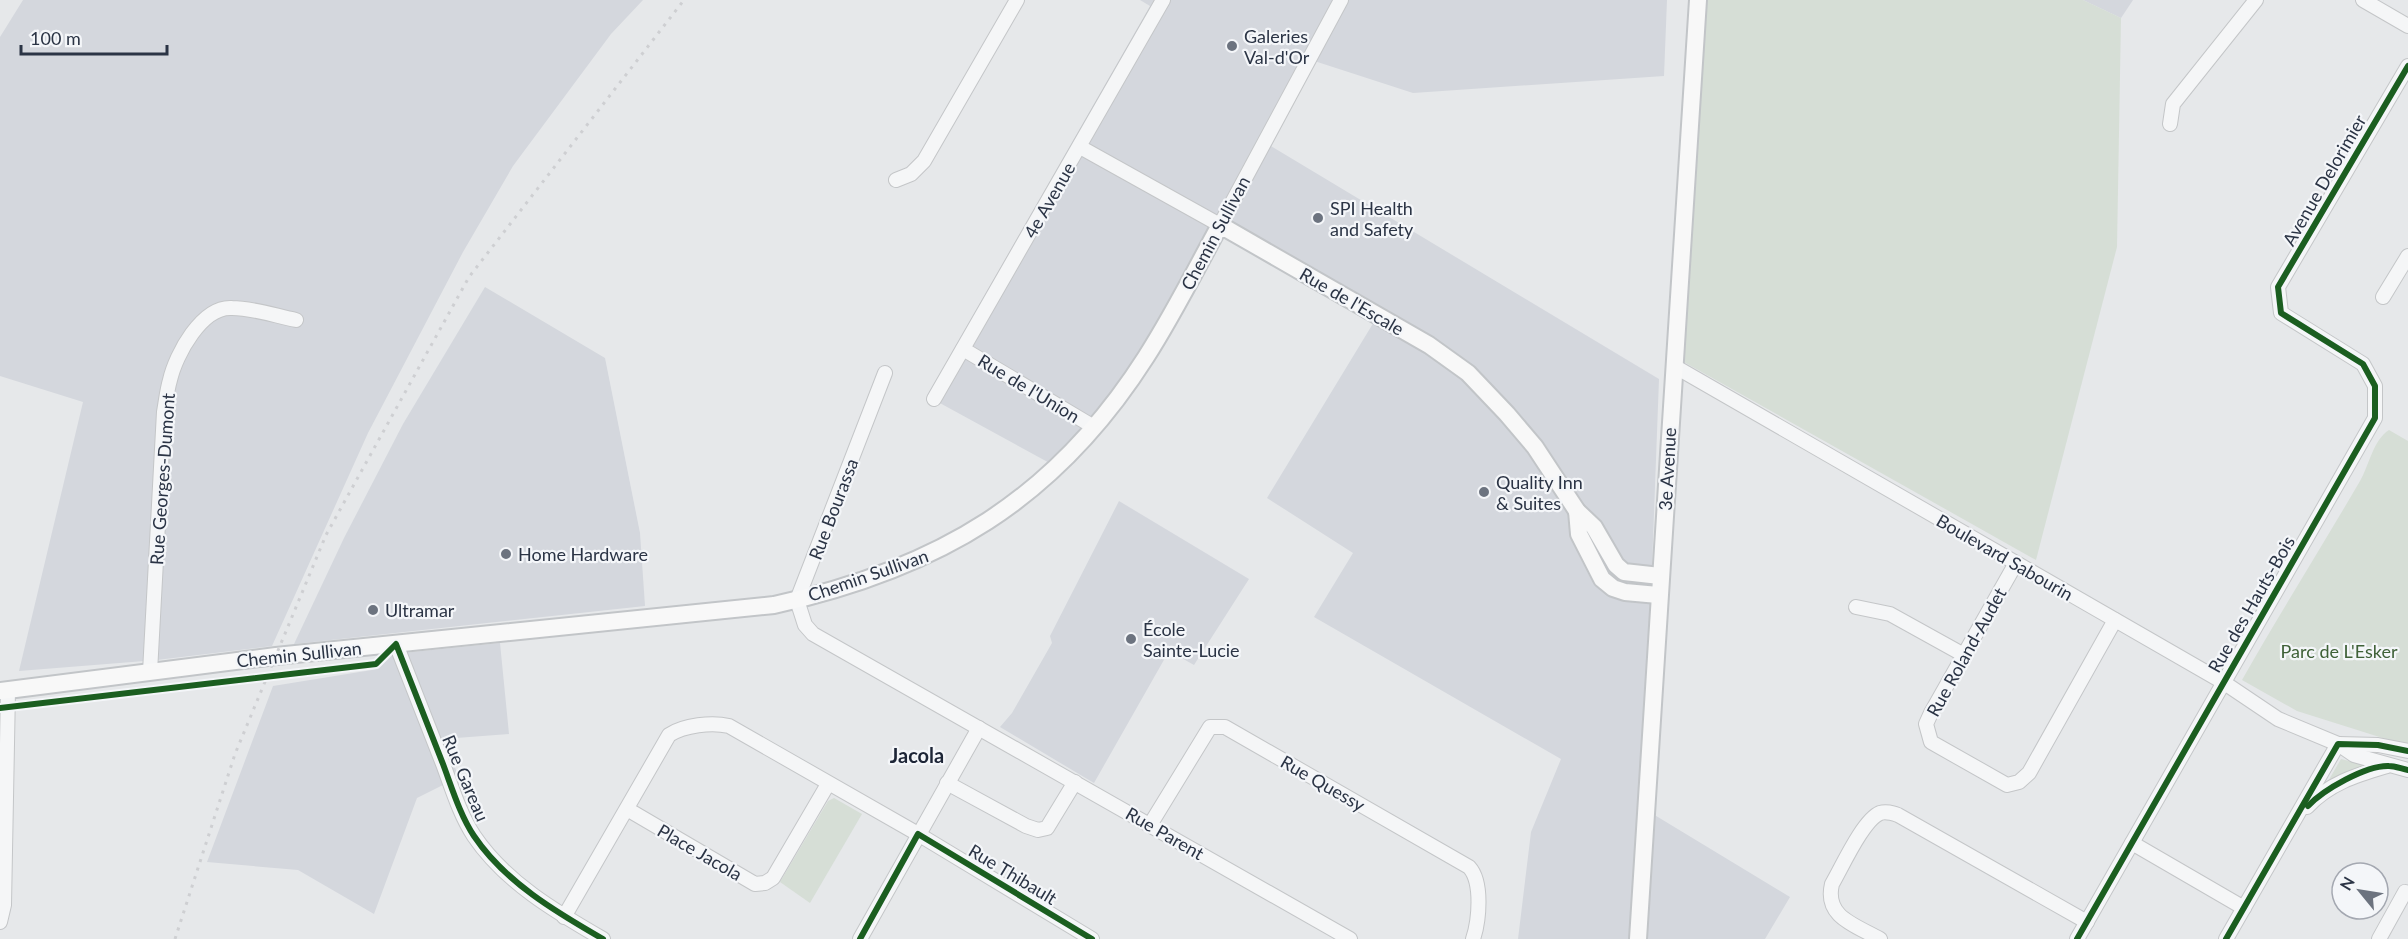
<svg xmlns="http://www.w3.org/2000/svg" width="2408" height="939" font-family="Lato,sans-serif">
  <rect width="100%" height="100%" fill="#e6e8ea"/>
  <g fill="#d4d7dd">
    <polygon points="23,0 643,0 611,34 513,166 463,252 368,433 272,646 157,660 19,671 83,402 0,376 0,37"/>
    <polygon points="1140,0 1667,0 1664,76 1413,93 1302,57 1259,139 1659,379 1643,808 1790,897 1765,939 1518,939 1531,832 1561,759 1314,617 1353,553 1267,498 1380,312 1219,219 1104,414 1055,466 927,396 1150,6"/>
    <polygon points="2083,0 2133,0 2121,18"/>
    <polygon points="485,287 605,358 640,533 645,606 294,644 344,538 403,424"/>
    <polygon points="1119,501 1249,579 1194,665 1169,651 1094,783 1000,727 1012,713 1052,643 1050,636"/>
    <polygon points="500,643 509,734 443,739 459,777 417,798 374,914 298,870 207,862 273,686 378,669 393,654"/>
  </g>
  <g fill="#d6ded6">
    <polygon points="1707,0 2083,0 2121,18 2117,247 2036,560 1682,361"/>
    <path d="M2389,430l19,11v305l-111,-35 -55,-31c38,-67 79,-132 118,-199 9,-15 13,-41 29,-51z"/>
    <polygon points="2341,759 2369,766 2327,783"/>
    <polygon points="834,798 862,814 810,903 780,882 828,801"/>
  </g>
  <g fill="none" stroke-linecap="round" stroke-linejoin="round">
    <g stroke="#c4c6c8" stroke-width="16">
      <g id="minor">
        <polyline points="2363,0 2408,26"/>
        <polyline points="2170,124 2173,104 2256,0"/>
        <polyline points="1080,147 1220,225 1341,0"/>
        <polyline points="896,180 911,174 924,161 1017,0"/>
        <polyline points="2383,297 2408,256"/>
        <polyline points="963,349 1094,427"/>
        <polyline points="1674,366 2223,682 2278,719 2338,744 2354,755 2408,770"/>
        <polyline points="885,373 797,600 805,625 813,634 1350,939"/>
        <polyline points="934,399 1163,0"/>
        <polyline points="2016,563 1931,713 1926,724 1931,742 2007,785 2019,782 2029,773 2115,620"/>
        <polyline points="1856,607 1890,614 1964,655"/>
        <path d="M396,644c16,40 31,80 47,120 9,24 17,51 31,72 31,46 82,76 129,103"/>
        <path d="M150,672l14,-260c2,-11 3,-22 6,-32 6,-26 32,-74 62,-72 21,0 44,8 64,12"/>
        <polyline points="2338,744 2378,745 2408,751"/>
        <polyline points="947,783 1026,826 1038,830 1047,828 1075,782"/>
        <path d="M2307,807c22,-24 50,-32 80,-41"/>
        <polyline points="627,809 755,884 765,883 773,878 828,784"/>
        <path d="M1150,825l60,-98h15l244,140c14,15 10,54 4,72"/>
        <polyline points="2132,843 2244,908"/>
        <path d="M564,917l105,-182c15,-10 43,-13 60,-9l189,108 174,105"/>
        <polyline points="0,922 4,905 8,690"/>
        <polyline points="860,939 979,728"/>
        <path d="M1880,939c-25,-14 -56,-22 -48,-55 10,-17 31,-64 48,-71 6,-2 12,0 18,2l189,107"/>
        <polyline points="2077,939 2375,418 2375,386 2363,364 2281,313 2278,287 2408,66"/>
        <polyline points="2226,939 2338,744"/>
        <polyline points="2379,939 2405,892 2408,893"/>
      </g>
    </g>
    <g stroke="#c2c5c8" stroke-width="20">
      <g id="major">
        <polyline points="1577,511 1579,534 1602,579 1613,588 1625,592 1658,595"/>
        <path d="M0,691l276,-35 498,-51c164,-36 281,-105 372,-248 27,-42 50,-88 74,-132l209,120 39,28 39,41 28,33 42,64 17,16 22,38 8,7 36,4"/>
        <polyline points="1638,939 1698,0"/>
      </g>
    </g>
    <use href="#minor" stroke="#f5f6f7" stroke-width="14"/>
    <use href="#major" stroke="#f8f8f8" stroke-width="16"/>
    <polyline stroke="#cecfd2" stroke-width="3" stroke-dasharray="3 6" stroke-linecap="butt" points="175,939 235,754 326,535 469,277 684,0"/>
    <g stroke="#f4f6f9" stroke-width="10">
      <g id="cycleway">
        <path d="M0,708l376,-44 20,-20c16,40 31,80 47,120 9,24 17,51 31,72 31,46 82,76 129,103"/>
        <path d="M2308,806c15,-16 58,-41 81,-40 6,0 13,3 19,4"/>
        <polyline points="860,939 918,834 1092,939"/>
        <polyline points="2077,939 2375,418 2375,386 2363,364 2281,313 2278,287 2408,66"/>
        <polyline points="2226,939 2338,744 2378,745 2408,751"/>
      </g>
    </g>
    <use href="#cycleway" stroke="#1b5e20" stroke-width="6"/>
  </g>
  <g fill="#6c737f" stroke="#f4f6f9" stroke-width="2">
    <circle cx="1232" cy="46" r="6"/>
    <circle cx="1318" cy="218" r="6"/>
    <circle cx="1484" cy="492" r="6"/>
    <circle cx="506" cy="554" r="6"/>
    <circle cx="373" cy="610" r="6"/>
    <circle cx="1131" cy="639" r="6"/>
  </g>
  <g text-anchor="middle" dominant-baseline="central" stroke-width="4.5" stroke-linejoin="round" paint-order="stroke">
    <g font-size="18" fill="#2b3445" stroke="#f4f6f9" text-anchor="start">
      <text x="1244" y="36">Galeries<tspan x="1244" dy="21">Val-d'Or</tspan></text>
      <text x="1330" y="208">SPI Health<tspan x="1330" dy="21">and Safety</tspan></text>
      <text x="1496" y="482">Quality Inn<tspan x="1496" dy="21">&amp; Suites</tspan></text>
      <text x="518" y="554">Home Hardware</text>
      <text x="385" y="610">Ultramar</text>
      <text x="1143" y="629">École<tspan x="1143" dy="21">Sainte-Lucie</tspan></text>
    </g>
    <g font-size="18" fill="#2b3445" stroke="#f4f6f9">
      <text transform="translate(2324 180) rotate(-60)">Avenue Delorimier</text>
      <text transform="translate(1049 200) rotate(-60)">4e Avenue</text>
      <text transform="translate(1215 233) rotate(-62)">Chemin Sullivan</text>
      <text transform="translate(1352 301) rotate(30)">Rue de l'Escale</text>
      <text transform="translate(1029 388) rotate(31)">Rue de l'Union</text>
      <text transform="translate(1667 469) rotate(-87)">3e Avenue</text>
      <text transform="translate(162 479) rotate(-86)">Rue Georges-Dumont</text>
      <text transform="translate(833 509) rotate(-69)">Rue Bourassa</text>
      <text transform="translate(2005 557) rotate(30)">Boulevard Sabourin</text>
      <text transform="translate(868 575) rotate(-19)">Chemin Sullivan</text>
      <text transform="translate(2251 604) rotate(-60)">Rue des Hauts-Bois</text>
      <text transform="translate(1966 652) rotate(-61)">Rue Roland-Audet</text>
      <text transform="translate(299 654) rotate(-6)">Chemin Sullivan</text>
      <text transform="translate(466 778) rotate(67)">Rue Gareau</text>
      <text transform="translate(1323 783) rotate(30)">Rue Quessy</text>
      <text transform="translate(1165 833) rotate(30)">Rue Parent</text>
      <text transform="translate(700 852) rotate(30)">Place Jacola</text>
      <text transform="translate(1013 874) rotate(31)">Rue Thibault</text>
    </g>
    <g font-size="18" fill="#3f6138" stroke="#f4f6f9">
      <text x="2339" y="651">Parc de L'Esker</text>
    </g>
    <g font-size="20" font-weight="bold" fill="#1d2536" stroke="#f4f6f9">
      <text x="917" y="755">Jacola</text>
    </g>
  </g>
  <g transform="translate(2360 891) rotate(300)"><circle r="28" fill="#f4f6f9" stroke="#a4a8b1" stroke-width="1.5"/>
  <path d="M0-4.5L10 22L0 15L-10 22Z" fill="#6c737f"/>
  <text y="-9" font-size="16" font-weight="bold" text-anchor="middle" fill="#2b3445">N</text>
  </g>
  <path d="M21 45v9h146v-9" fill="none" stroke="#2b3445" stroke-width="3"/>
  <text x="30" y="45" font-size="18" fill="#2b3445" stroke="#f4f6f9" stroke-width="4.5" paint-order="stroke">100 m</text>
</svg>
